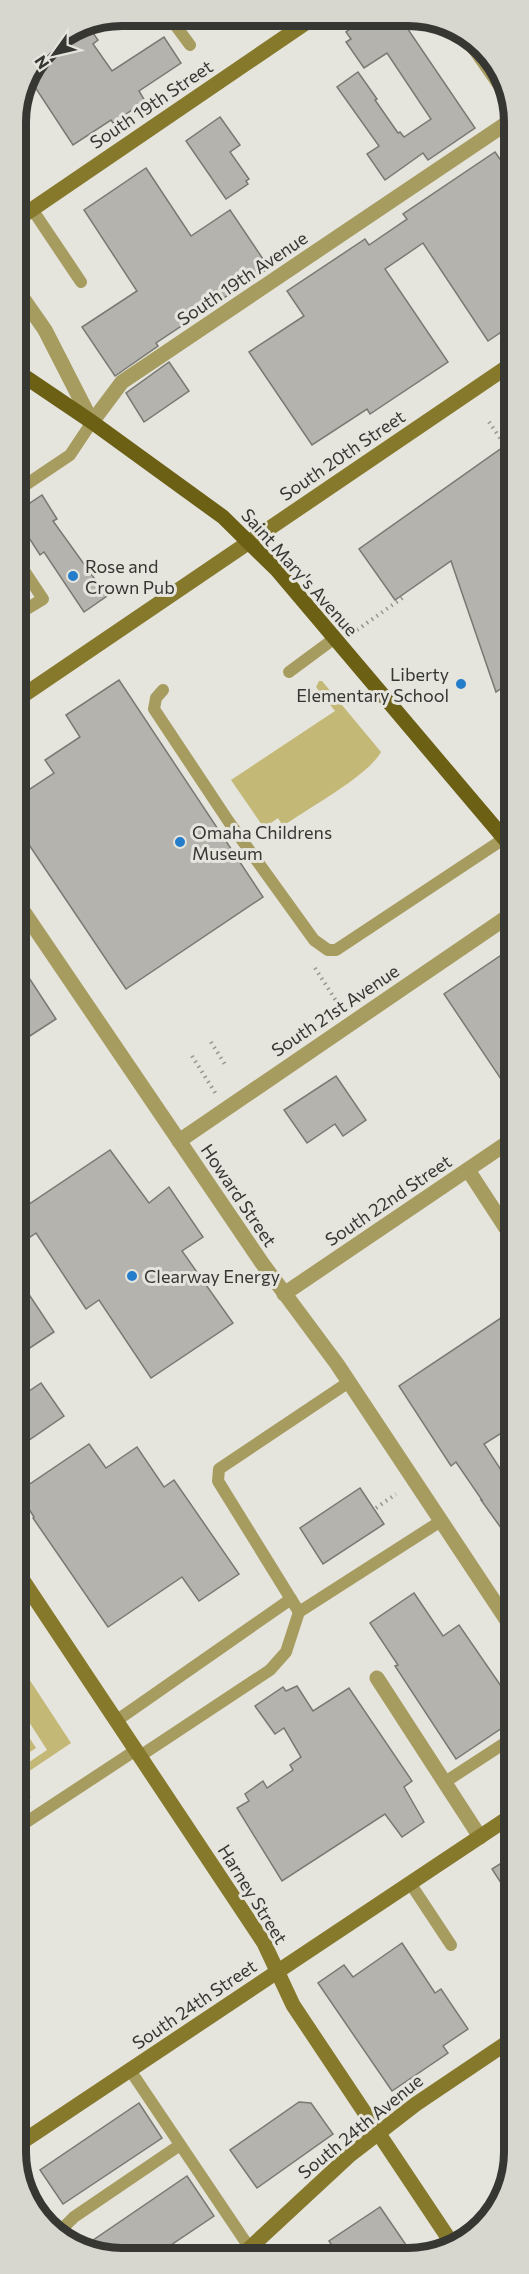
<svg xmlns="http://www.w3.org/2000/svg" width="529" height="2274" font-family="Commissioner,sans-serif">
  <rect width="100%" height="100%" fill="#e5e4dd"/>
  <g fill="#c3b875">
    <path d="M319,681h3l59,71c-12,23 -74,57 -98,74l-5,-8 -14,10 -33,-48 104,-69 -19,-24z"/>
    <polygon points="16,1659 71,1743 16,1780 16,1771 47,1750 17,1703 26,1696 16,1681"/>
    <polygon points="16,1717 36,1748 16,1761"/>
  </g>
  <g fill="#b4b3ad" stroke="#797872" stroke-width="1.5">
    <polygon points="364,19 401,19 475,128 428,160 423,153 385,180 367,154 379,146 337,87 358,72 377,99 375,100 398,133 400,132 404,137 431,119 387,53 364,68 346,42 351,39 346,32"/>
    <polygon points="81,23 86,23 98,40 93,44 112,71 164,37 181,63 139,91 145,101 113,123 111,120 73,145 31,81 46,46"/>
    <polygon points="220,117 240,145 230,152 249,179 246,181 248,184 226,199 186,141"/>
    <polygon points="495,152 513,178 513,324 488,341 423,243 385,269 448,362 370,414 367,409 312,445 249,352 304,316 287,291 365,239 369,245 407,219 403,214"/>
    <polygon points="146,168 191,236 230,210 269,268 156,343 158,346 115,376 82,327 137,291 84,210"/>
    <polygon points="169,362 189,391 144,422 126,393"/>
    <polygon points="513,440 513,680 496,692 451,561 395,600 359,549"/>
    <polygon points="42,495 57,519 53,521 107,596 84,612 44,552 40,555 15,516 15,513"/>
    <polygon points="119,680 263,897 126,989 15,824 15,799 54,773 45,760 80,737 66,715"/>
    <polygon points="513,947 513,1097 444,994"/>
    <polygon points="16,958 56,1019 16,1045"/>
    <polygon points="336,1076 366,1120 343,1136 335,1124 307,1143 284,1110"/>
    <polygon points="110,1150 149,1203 169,1187 203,1237 182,1251 233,1323 151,1378 99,1300 86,1309 36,1233 16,1247 16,1213"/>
    <polygon points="16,1275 54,1332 16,1357"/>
    <polygon points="513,1310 514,1425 484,1444 514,1490 514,1546 481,1500 482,1500 456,1462 451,1466 399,1386"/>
    <polygon points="41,1383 64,1416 16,1449 16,1400"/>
    <polygon points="89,1444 106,1468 137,1447 164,1487 174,1480 239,1574 199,1601 182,1577 108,1627 33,1518 34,1517 18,1492"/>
    <polygon points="360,1488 384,1524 323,1564 300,1528"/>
    <polygon points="414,1593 443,1636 459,1625 514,1705 514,1720 456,1759 395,1666 398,1665 370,1623"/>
    <polygon points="297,1686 313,1711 349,1688 412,1781 404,1787 424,1822 402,1837 385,1814 282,1881 237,1808 249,1801 245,1794 263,1781 267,1788 293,1770 290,1765 301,1757 284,1728 275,1734 255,1706 283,1687 286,1691"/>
    <polygon points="514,1855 514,1903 492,1869"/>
    <polygon points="402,1943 435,1993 441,1989 468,2029 443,2046 448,2053 392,2091 318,1983 344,1965 353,1977"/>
    <polygon points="299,2102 311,2103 333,2134 257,2188 230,2150"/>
    <polygon points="139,2103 162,2138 63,2204 40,2170"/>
    <polygon points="187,2176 214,2216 153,2257 100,2257 83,2247"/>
    <polygon points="380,2207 415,2258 340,2258 329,2241"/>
  </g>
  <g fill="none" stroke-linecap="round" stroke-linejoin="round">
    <g stroke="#969590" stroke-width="4" stroke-dasharray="1.5 4.5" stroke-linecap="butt">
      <polyline points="489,422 502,441 513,433"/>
      <polyline points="357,630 405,596"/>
      <polyline points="315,968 342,1010"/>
      <polyline points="211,1042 226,1066"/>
      <polyline points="192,1056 216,1094"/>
      <polyline points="376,1508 396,1494"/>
      <polyline points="18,1782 31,1801"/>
      <polyline points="406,2258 420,2249"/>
    </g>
    <g stroke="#a79c60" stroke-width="12">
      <polyline points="173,22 190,45"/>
      <polyline points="32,209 81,282"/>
      <polyline points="15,492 70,455 92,422"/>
      <polyline points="15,557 43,599 15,616"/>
      <polyline points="289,672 335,638"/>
      <polyline points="163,690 156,698 154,709 229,822 314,940 328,950 336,950 505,838"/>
      <polyline points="299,1612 218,1481 219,1469 349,1382"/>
      <polyline points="116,1721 291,1599"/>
      <polyline points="140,1756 270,1670 286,1652 299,1612 441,1521"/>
      <polyline points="445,1782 514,1737"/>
      <polyline points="22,1825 136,1750"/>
      <polyline points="410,1883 451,1945"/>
      <polyline points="130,2070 249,2247"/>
      <polyline points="58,2233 74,2217 180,2145"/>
    </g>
    <g stroke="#a79c60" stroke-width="15">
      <polyline points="469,40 510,99"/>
      <polyline points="92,422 122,382 513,119"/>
      <polyline points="15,899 262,1263 337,1364 514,1631"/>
      <polyline points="179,1141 513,913"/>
      <polyline points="468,1170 513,1239"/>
      <polyline points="284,1294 513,1139"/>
      <polyline points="377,1678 480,1837"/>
    </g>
    <polyline stroke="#a79c60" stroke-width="15" points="15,287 45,330 92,422"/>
    <g stroke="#86792b" stroke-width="15">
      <polyline points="15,221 310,20"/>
      <polyline points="15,701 513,363"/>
      <polyline points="16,1570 264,1943 293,2005 451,2242"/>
      <polyline points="16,2146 514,1814"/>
      <polyline points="240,2257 350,2155 416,2104 514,2038"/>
    </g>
    <polyline stroke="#6c6015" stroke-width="15" points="15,370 92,422 223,517 277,570 513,849"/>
  </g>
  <g fill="#247dca" stroke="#e5e4dd" stroke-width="2">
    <circle cx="73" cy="576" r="6"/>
    <circle cx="461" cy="684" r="6"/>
    <circle cx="180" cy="842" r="6"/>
    <circle cx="132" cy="1276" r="6"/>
  </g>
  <g text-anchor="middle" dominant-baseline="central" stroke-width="6" stroke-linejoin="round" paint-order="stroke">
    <g font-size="18" fill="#363633" stroke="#e5e4dd">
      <text transform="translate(151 104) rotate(-34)">South 19th Street</text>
      <text transform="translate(242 278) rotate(-34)">South 19th Avenue</text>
      <text transform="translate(342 455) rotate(-34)">South 20th Street</text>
      <text transform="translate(300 572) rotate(48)">Saint Mary's Avenue</text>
      <text transform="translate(335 1010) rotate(-34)">South 21st Avenue</text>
      <text transform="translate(239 1195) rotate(56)">Howard Street</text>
      <text transform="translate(388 1200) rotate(-34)">South 22nd Street</text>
      <text transform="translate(253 1894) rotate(58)">Harney Street</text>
      <text transform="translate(194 2004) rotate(-34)">South 24th Street</text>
      <text transform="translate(360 2126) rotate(-39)">South 24th Avenue</text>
    </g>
    <g font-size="18" fill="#363633" stroke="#e5e4dd" text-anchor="start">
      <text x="85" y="566">Rose and<tspan x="85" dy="21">Crown Pub</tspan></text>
      <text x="449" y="674" text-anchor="end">Liberty<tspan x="449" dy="21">Elementary School</tspan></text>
      <text x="192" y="832">Omaha Childrens<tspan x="192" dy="21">Museum</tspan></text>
      <text x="144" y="1276">Clearway Energy</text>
    </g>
  </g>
  <path d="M0 0H529V2274H0ZM122 26H408A96 96 0 0 1 504 122V2152A96 96 0 0 1 408 2248H122A96 96 0 0 1 26 2152V122A96 96 0 0 1 122 26Z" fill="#d7d6cf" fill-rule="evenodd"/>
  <path fill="none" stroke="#363633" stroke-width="8" d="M122 26H408A96 96 0 0 1 504 122V2152A96 96 0 0 1 408 2248H122A96 96 0 0 1 26 2152V122A96 96 0 0 1 122 26Z"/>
  <g transform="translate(54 54) rotate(236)" stroke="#e5e4dd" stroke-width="4.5" paint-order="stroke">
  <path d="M0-4.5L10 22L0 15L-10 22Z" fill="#363633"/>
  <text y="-9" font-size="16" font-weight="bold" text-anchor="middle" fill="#363633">N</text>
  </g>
</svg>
